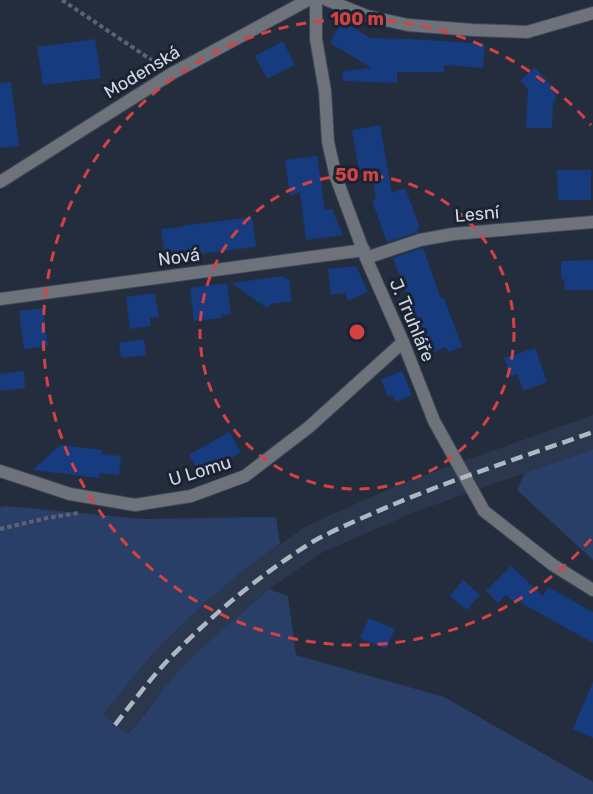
<svg xmlns="http://www.w3.org/2000/svg" width="593" height="794" font-family="Rubik,sans-serif">
  <rect width="100%" height="100%" fill="#242d3d"/>
  <polygon fill="#2b374c" points="593,415 593,449 417,511 323,552 269,589 228,624 157,697 128,734 103,715 133,677 158,648 207,601 250,565 308,525 405,482"/>
  <g fill="#293f67">
    <polygon points="593,449 593,560 517,490 525,473"/>
    <path d="M6,506l137,13 133,-2 4,27 -30,21 -43,36 -49,47 -25,29 -30,38 25,19c18,-20 33,-44 52,-64 28,-29 59,-55 89,-81l19,7 8,59 148,42 149,85v12h-593v-287z"/>
  </g>
  <g fill="#163b7f">
    <polygon points="342,21 370,38 412,39 485,44 483,68 444,65 444,72 397,72 397,83 343,81 342,71 372,68 330,43"/>
    <polygon points="95,39 101,78 43,85 37,47"/>
    <polygon points="283,41 295,65 267,79 255,56"/>
    <polygon points="535,67 556,91 555,103 553,102 552,128 526,128 528,89 520,81"/>
    <polygon points="11,82 19,146 0,148 0,83"/>
    <polygon points="380,125 392,193 405,188 420,228 417,229 418,232 387,242 372,201 376,199 371,169 359,171 352,130"/>
    <polygon points="317,156 325,210 332,209 343,235 306,240 300,192 290,196 285,160"/>
    <polygon points="557,170 591,170 591,200 558,200"/>
    <polygon points="252,217 256,247 165,258 161,229 182,227 182,226"/>
    <polygon points="423,248 441,299 444,298 462,347 448,352 446,347 429,354 393,258"/>
    <polygon points="593,260 593,290 565,290 564,279 561,279 561,261"/>
    <polygon points="356,266 368,292 348,301 345,293 331,295 328,269"/>
    <polygon points="284,276 285,279 289,278 292,301 270,304 267,308 231,283"/>
    <polygon points="227,283 231,314 221,315 221,318 194,321 190,288"/>
    <polygon points="155,293 159,317 150,318 151,326 130,329 126,297"/>
    <polygon points="43,308 48,346 24,349 19,311"/>
    <polygon points="144,339 146,355 121,358 119,343"/>
    <polygon points="535,348 547,382 523,391 517,374 511,376 504,358"/>
    <polygon points="24,371 25,388 0,391 0,374"/>
    <polygon points="402,371 412,395 396,402 393,395 388,397 381,379"/>
    <polygon points="229,432 241,452 201,476 189,455"/>
    <polygon points="60,445 102,450 102,454 121,456 119,475 99,473 99,478 33,470"/>
    <polygon points="511,566 543,596 548,587 593,612 593,643 516,600 514,602 506,595 498,603 486,591"/>
    <polygon points="463,580 480,595 467,610 450,596"/>
    <polygon points="369,618 395,629 386,649 360,638"/>
    <polygon points="593,682 593,738 573,729"/>
  </g>
  <g fill="none" stroke-linecap="round" stroke-linejoin="round">
    <g stroke="#404857" stroke-width="14">
      <g id="minor">
        <polyline points="316,0 316,39 325,91 328,142 336,177 366,258 403,342 434,421 484,511 553,565 593,590"/>
        <polyline points="327,0 367,16 408,25 473,30 527,32 593,13"/>
        <polyline points="0,182 171,74 308,0"/>
        <polyline points="366,258 420,240 453,234 593,222"/>
        <polyline points="0,299 364,250"/>
        <polyline points="0,471 70,494 135,505 191,496 245,476 309,427 403,342"/>
      </g>
    </g>
    <g stroke="#5b6371" stroke-width="4" stroke-dasharray="4.5 3" stroke-linecap="butt">
      <polyline points="62,0 159,65"/>
      <polyline points="0,529 47,518 78,513"/>
    </g>
    <use href="#minor" stroke="#6e737b" stroke-width="12"/>
    <path stroke="#b0b7c2" stroke-width="4.5" stroke-dasharray="12 6" stroke-linecap="butt" d="M115,725c18,-23 35,-46 55,-67 44,-45 91,-84 144,-117 20,-11 41,-20 62,-29 70,-31 144,-54 217,-80"/>
  </g>
  <g fill="none" stroke="#d54244" stroke-width="3" stroke-dasharray="10 8">
    <circle cx="357" cy="332" r="157"/>
    <path d="M591 539A313 313 0 1 1 591 125"/>
  </g>
  <g text-anchor="middle" dominant-baseline="central" stroke-width="6" stroke-linejoin="round" paint-order="stroke">
    <g font-size="18" fill="#d2d8e2" stroke="#1b2332">
      <text transform="translate(142 72) rotate(-31)">Modenská</text>
      <text transform="translate(477 214) rotate(-5)">Lesní</text>
      <text transform="translate(179 257) rotate(-8)">Nová</text>
      <text transform="translate(412 320) rotate(67)">J. Truhláře</text>
      <text transform="translate(200 471) rotate(-17)">U Lomu</text>
    </g>
  </g>
  <circle cx="357" cy="332" r="9" fill="#d54244" stroke="#1b2332" stroke-width="3"/>
  <g font-size="18" text-anchor="middle" font-weight="bold" fill="#d54244" stroke="#1b2332" stroke-width="6" stroke-linejoin="round" paint-order="stroke">
    <text x="357" y="25">100 m</text>
    <text x="357" y="181">50 m</text>
  </g>
</svg>
